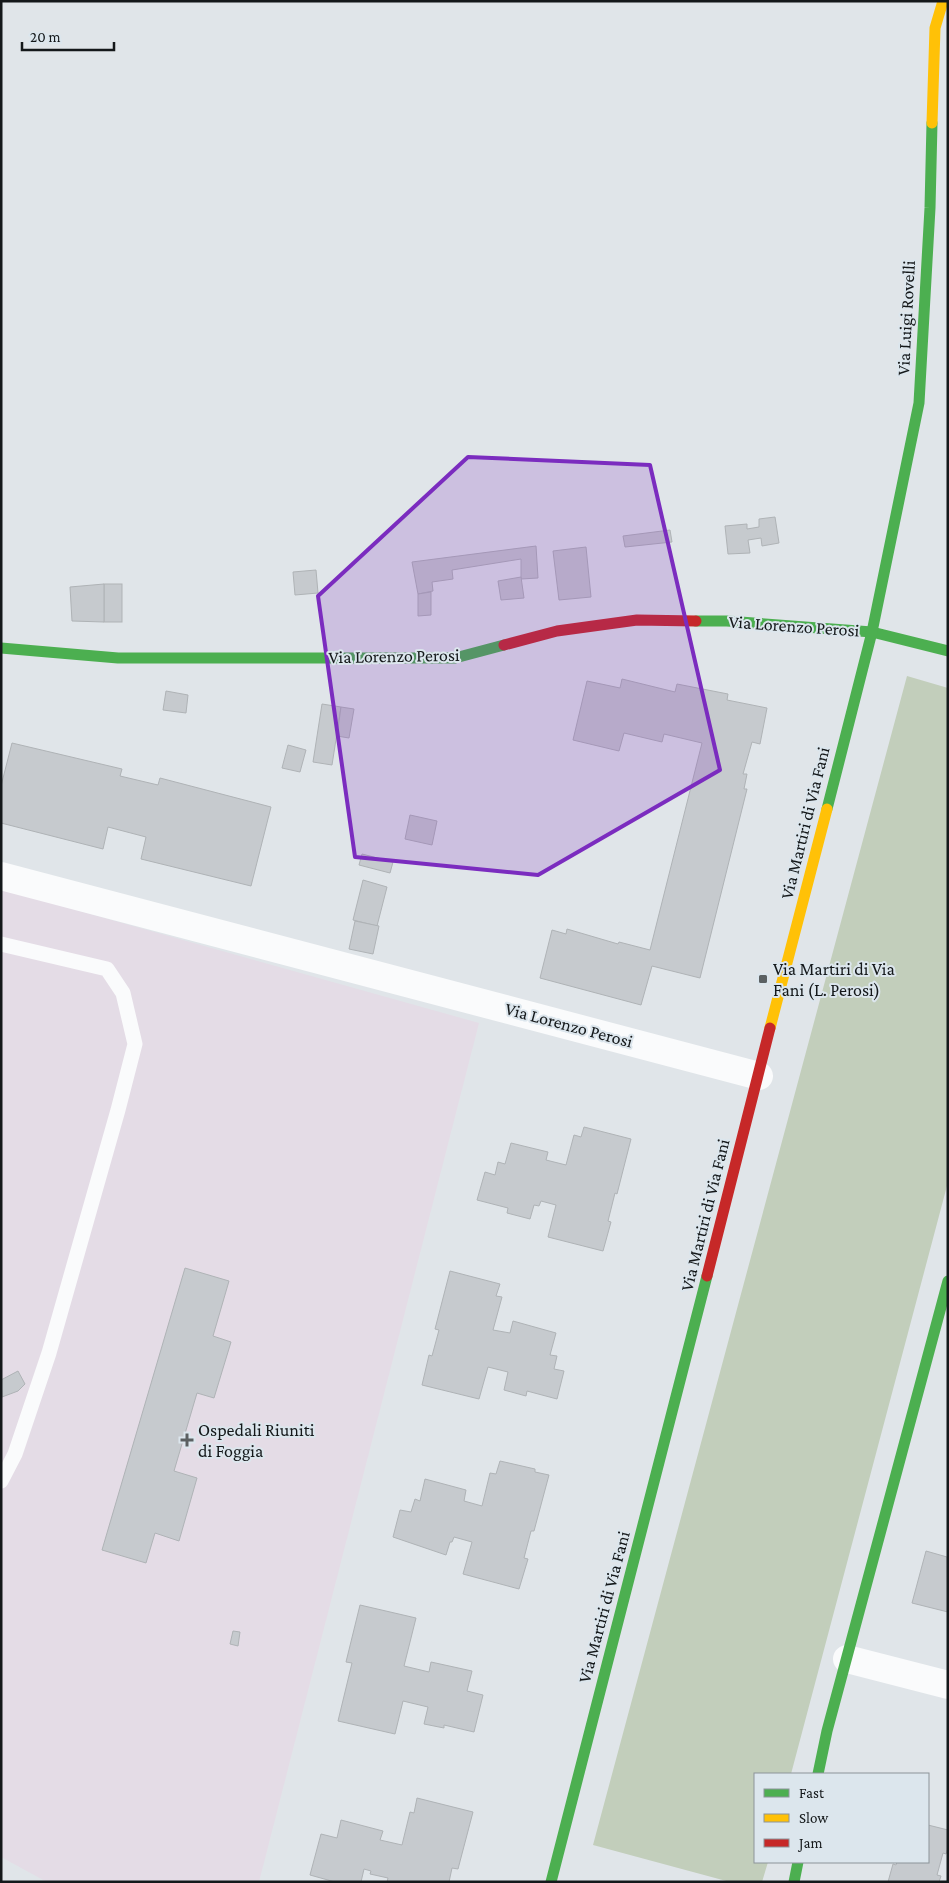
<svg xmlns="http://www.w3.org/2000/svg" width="949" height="1883" font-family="'Crimson Pro',serif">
  <rect width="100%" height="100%" fill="#e0e5e9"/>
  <polygon fill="#e4dce6" points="1,889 479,1023 259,1882 47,1882 1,1857"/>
  <polygon fill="#c2cebb" points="907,676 948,688 948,1182 791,1774 755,1774 755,1862 768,1862 762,1882 730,1882 593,1845"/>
  <g fill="#c6cace" stroke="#afb3b6">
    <polygon points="775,517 779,543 762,546 761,538 748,540 750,553 728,554 725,526 747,524 747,529 759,527 759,519"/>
    <polygon points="670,530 672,542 625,547 623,536"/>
    <polygon points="536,546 538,578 521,579 521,559 452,570 453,579 432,582 433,591 418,594 412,562"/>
    <polygon points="586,547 591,597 559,600 553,551"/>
    <polygon points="316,570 318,593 295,595 293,572"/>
    <polygon points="521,577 524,598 501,600 498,581"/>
    <rect x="104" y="584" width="18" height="38"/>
    <polygon points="104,584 104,622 72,621 70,587"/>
    <polygon points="431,592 431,615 418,616 418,594"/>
    <polygon points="622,679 675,692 677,684 728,694 727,700 767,708 760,744 752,742 743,774 747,774 744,789 747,789 700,978 652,966 641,1005 540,978 552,930 566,934 567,929 618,944 619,942 650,950 702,743 664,734 662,742 624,733 619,751 573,740 587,681 620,688"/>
    <polygon points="166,691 188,695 186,713 163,710"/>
    <polygon points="322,704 341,707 332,765 313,762"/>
    <polygon points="341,707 354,709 349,738 337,736"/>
    <polygon points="12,743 122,769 120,776 158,785 160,778 271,807 251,886 141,859 146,837 108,827 103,849 1,823 1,786"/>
    <polygon points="288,745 306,750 300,772 282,768"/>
    <polygon points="410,815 437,821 432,845 405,839"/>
    <polygon points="362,854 393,862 390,873 359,865"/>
    <polygon points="363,880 387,887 377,926 353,920"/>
    <polygon points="355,921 379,926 373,954 349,949"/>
    <polygon points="584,1127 631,1139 617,1194 615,1193 608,1221 611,1222 603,1251 548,1237 556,1205 541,1201 539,1206 534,1205 530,1219 507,1213 508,1208 477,1200 485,1172 495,1175 498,1162 505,1164 511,1143 548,1152 546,1160 566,1165 574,1135 581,1137"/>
    <polygon points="185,1268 229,1281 213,1336 231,1342 214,1398 197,1393 174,1471 197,1478 179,1541 155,1533 146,1563 102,1550"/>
    <polygon points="450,1271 500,1284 496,1296 502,1297 493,1330 510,1333 513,1321 556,1333 550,1355 557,1356 554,1369 564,1371 557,1399 527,1391 526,1396 504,1390 508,1372 488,1367 479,1399 422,1385 429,1355 432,1356 439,1330 435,1329"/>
    <polygon points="18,1371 25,1384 18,1391 2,1397 1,1380"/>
    <polygon points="500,1461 535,1469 535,1472 549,1475 534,1531 531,1531 524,1558 528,1559 519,1589 463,1574 472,1542 454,1537 452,1542 450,1542 446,1555 393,1537 400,1510 411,1512 415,1499 420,1501 425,1479 466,1490 464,1501 482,1506 490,1473 496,1474"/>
    <polygon points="926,1551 947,1557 948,1612 912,1603"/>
    <polygon points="360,1605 416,1618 404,1666 429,1672 431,1662 472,1671 467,1691 483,1695 474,1732 444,1725 444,1728 424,1724 428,1707 403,1701 395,1734 338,1721 352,1663 346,1662"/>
    <polygon points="233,1631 240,1632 238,1646 230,1644"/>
    <polygon points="417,1798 473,1812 458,1869 452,1868 449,1882 387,1882 388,1878 370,1874 371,1871 364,1869 361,1882 335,1882 310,1875 321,1834 337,1838 341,1820 383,1831 380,1840 402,1845 410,1812 414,1813"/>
    <polygon points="928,1825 948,1830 948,1848 946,1854 943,1853 937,1875 941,1876 939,1882 888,1882 893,1864 896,1865 897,1862 928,1862"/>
  </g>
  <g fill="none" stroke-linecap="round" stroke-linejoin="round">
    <polyline stroke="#fafbfc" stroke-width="15" points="1,944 107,969 123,993 135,1044 118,1110 49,1353 15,1454 1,1481"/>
    <g stroke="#fafbfc" stroke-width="28">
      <polyline points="1,876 759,1076"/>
      <polyline points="847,1659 948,1685"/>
    </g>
    <g stroke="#4caf50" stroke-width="11">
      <polyline points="696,621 727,621 872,632 948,651"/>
      <polyline points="1,648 118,658 455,658 504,645"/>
      <polyline points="827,809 872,632 919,403 930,208 932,123"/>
      <polyline points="818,1774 827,1731 948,1281"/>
      <polyline points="551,1882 707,1276"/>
      <polyline points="794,1882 798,1862"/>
    </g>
    <g stroke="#ffc107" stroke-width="11">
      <polyline points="932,123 935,28 943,1"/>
      <polyline points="770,1028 827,809"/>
    </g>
    <g stroke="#c62828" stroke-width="11">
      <polyline points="504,645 557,631 637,620 696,621"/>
      <polyline points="707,1276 770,1028"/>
    </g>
  </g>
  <path fill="#7b2cbf" fill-opacity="0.2" stroke="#7b2cbf" stroke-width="4" stroke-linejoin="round" d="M468,457l182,8 70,305 -182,105 -183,-18 -37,-261z"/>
  <g fill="#5b6062" stroke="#dce6ed" stroke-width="2">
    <rect x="758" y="974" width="10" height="10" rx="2.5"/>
    <path d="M184.5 1432.5h5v5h5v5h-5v5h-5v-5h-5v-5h5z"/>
  </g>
  <g text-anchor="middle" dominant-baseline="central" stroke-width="4" stroke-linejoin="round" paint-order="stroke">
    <g font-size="18" fill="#14181a" stroke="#dce6ed">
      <text transform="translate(906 318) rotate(-87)">Via Luigi Rovelli</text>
      <text transform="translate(794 626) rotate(4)">Via Lorenzo Perosi</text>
      <text transform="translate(394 656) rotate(-1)">Via Lorenzo Perosi</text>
      <text transform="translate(805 823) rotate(-76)">Via Martiri di Via Fani</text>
      <text transform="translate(569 1025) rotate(15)">Via Lorenzo Perosi</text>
      <text transform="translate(705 1215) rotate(-76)">Via Martiri di Via Fani</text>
      <text transform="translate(604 1607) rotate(-75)">Via Martiri di Via Fani</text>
    </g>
    <g font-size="18" fill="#14181a" stroke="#dce6ed" text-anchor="start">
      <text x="773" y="969">Via Martiri di Via<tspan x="773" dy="21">Fani (L. Perosi)</tspan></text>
      <text x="198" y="1430">Ospedali Riuniti<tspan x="198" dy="21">di Foggia</tspan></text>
    </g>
  </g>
  <rect width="949" height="1883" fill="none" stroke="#14181a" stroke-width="5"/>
  <rect x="754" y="1773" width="175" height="90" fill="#dce6ed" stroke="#8c9499"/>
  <rect x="764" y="1789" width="25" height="8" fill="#4caf50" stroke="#8c9499"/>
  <text x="799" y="1798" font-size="15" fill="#14181a">Fast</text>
  <rect x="764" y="1814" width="25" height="8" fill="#ffc107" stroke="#8c9499"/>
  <text x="799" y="1823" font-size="15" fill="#14181a">Slow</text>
  <rect x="764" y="1839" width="25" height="8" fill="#c62828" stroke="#8c9499"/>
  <text x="799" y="1848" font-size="15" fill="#14181a">Jam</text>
  <path d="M22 42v8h92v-8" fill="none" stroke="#14181a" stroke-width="2.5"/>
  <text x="30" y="42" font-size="15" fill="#14181a" stroke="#dce6ed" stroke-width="4" paint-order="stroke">20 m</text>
</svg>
